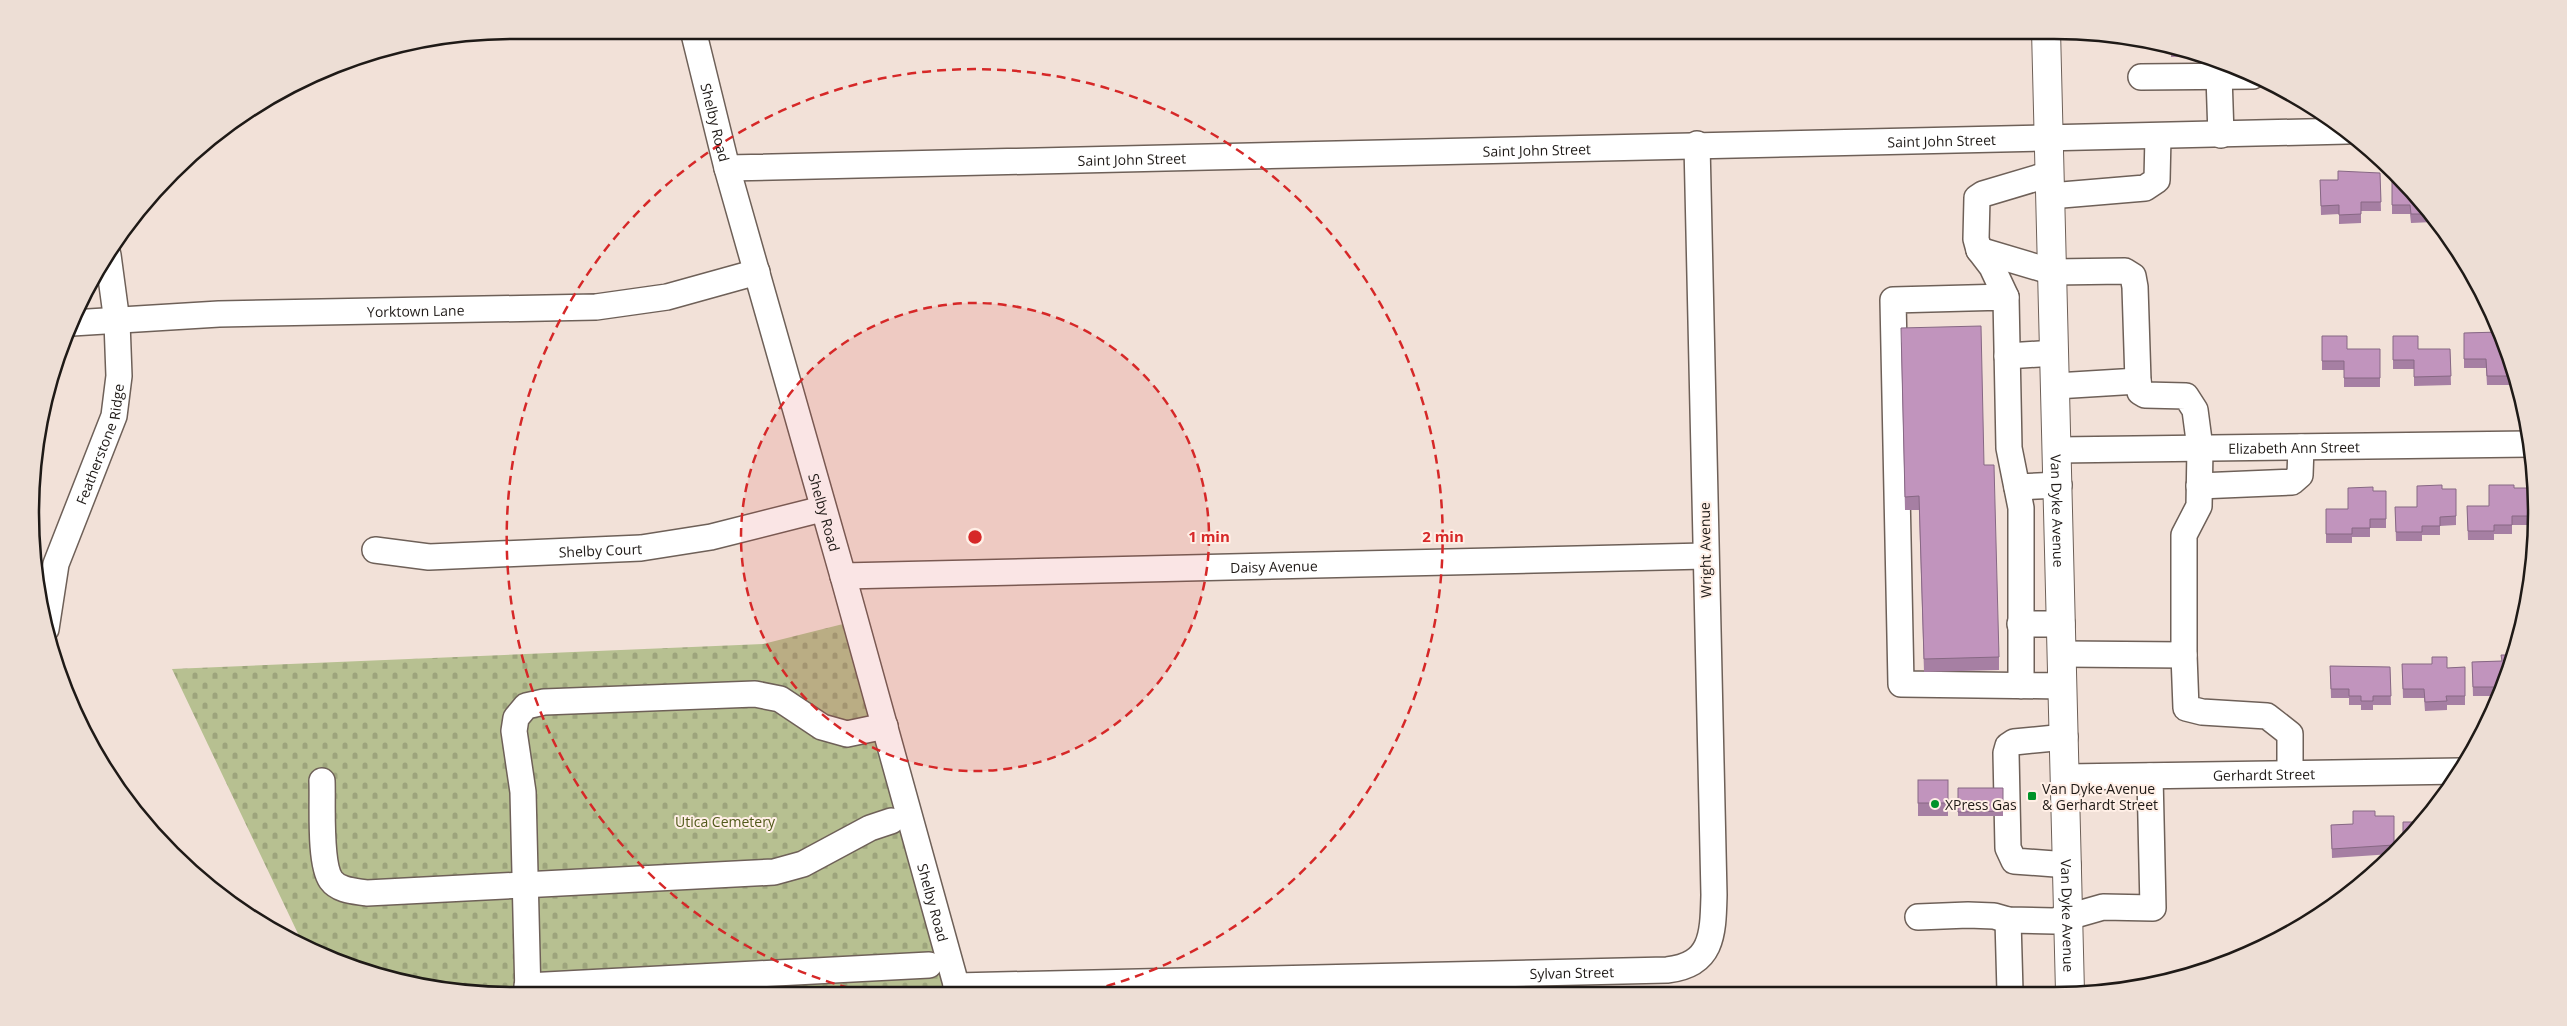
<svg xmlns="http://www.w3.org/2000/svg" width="2567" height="1026" font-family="'Open Sans',sans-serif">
  <defs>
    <pattern id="cemetery-stones" width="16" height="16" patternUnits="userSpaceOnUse" patternTransform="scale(1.25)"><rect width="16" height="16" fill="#b7c091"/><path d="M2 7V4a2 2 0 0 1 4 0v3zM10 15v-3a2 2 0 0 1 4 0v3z" fill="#9da47c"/></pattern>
  </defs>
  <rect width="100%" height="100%" fill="#f2e1d8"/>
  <polygon fill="url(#cemetery-stones)" points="855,621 959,995 513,996 358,970 301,940 172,669 763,644"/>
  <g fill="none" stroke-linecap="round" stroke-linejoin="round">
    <g stroke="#6e6058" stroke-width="28">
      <g id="minor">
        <path id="s1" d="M693,30l34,138 116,408 116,419"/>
        <polyline points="2219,76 2221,135"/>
        <polyline points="2141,77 2253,76"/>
        <path id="s2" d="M727,168l1620,-37"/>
        <polyline points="2050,196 2145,188 2157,180 2158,136"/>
        <polyline points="1979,250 2053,272 2125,271 2133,276 2135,287 2138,381 2056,386"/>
        <polyline points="2006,297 1992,267 1979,250 1976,239 1977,198 1983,194 2050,174"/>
        <path id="s3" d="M72,323l147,-9 377,-7 71,-10 90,-25"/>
        <polyline points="2007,356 2055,353"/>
        <path id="s4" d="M2058,450l472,-6"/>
        <polyline points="2199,486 2292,482 2300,475 2301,447"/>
        <polyline points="2017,487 2059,485"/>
        <path id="s5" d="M375,550l54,7 212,-9 70,-11 111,-28"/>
        <path id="s6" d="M843,576l862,-20"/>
        <polyline points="2020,624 2062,624"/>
        <path id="s7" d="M46,629l10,-65 58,-148 5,-40 -2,-54 -9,-67"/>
        <polyline points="2063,654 2184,655 2184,535 2199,506 2200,448 2195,410 2186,396 2145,395 2140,392 2138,381"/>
        <polyline points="2184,655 2186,708 2202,712 2267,716 2290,734 2290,773"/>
        <polyline points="2021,686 2021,508 2009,448 2006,297 1893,300 1901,684 2063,686"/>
        <polyline points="2065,737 2014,742 2008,746 2006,753 2008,848 2014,861 2068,865"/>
        <path id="s8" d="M2066,777l395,-6"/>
        <path d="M322,781c1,22 -3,82 9,99 8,11 24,11 36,13l407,-21 29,-8 67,-36 21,-7"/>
        <polyline points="1918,917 1968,915 1994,916 2008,920 2054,921 2103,907 2153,908 2150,776"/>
        <polyline points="2008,920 2010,992"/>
        <polyline points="527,986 929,965"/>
        <path id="s9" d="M956,986l711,-16c46,-5 46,-36 47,-75l-17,-751"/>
        <polyline points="528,996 523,792 514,731 516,718 526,706 544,702 755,694 780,699 822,727 847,734 885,726"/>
      </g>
    </g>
    <g stroke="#6e6058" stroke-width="30">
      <g id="major">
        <path id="s10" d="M2046,30l24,962"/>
      </g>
    </g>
    <use href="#minor" stroke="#fff" stroke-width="25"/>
    <use href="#major" stroke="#fff" stroke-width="28"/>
  </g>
  <g fill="#a67fa3">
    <polygon points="2171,49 2209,56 2171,57"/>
    <polygon points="2380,173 2381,211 2361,211 2361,223 2339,224 2339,214 2321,215 2320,180 2338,180"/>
    <polygon points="2392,180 2400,180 2433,214 2433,222 2411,223 2410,214 2392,214"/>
    <polygon points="2500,332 2519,385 2487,385 2486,368 2464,368 2464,333"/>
    <polygon points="2322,336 2347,349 2380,349 2380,387 2344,387 2344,370 2322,370"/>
    <polygon points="2393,336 2418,349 2450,349 2451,385 2414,386 2414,369 2393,369"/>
    <polygon points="1901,342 1984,465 1999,657 1999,670 1924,672 1919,510 1905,510"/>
    <polygon points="2514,488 2528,488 2528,525 2512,525 2512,534 2494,534 2494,540 2468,540 2467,506 2489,506"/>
    <polygon points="2442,489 2456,489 2456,525 2440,526 2440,535 2422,535 2422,541 2396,541 2395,507 2417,507"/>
    <polygon points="2373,491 2386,491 2386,528 2370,528 2370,537 2352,537 2352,543 2326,543 2326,509 2348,509"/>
    <polygon points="2501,661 2511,668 2494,703 2494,696 2473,696 2472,662"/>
    <polygon points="2402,664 2447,668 2465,667 2465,705 2447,705 2447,710 2425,711 2424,698 2403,698"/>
    <polygon points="2330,666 2390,667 2391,705 2373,705 2373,710 2361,710 2361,705 2349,705 2349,698 2331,698"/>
    <rect x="1918" y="780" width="30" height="36"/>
    <rect x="1958" y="788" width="45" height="28"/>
    <polygon points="2375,816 2394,816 2394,851 2392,854 2332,858 2331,825 2353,824"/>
  </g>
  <g fill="#c194bd" stroke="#876884">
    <polygon points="2338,171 2380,173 2381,202 2361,202 2361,214 2339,215 2339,205 2321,206 2320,180 2338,180"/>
    <polygon points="2392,180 2400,180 2432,214 2411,214 2410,205 2392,205"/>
    <polygon points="1981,326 1984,465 1994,465 1999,657 1924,659 1919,496 1905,497 1901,328"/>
    <polygon points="2500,332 2516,376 2487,376 2486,359 2464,359 2464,333"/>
    <polygon points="2322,336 2347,336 2347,349 2380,349 2380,378 2344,378 2344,361 2322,361"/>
    <polygon points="2393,336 2418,336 2418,349 2450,349 2451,376 2414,377 2414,360 2393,360"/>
    <polygon points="2442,485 2442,489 2456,489 2456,516 2440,517 2440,526 2422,526 2422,532 2396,532 2395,507 2417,507 2417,486"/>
    <polygon points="2489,485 2514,485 2514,488 2528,488 2528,516 2512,516 2512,525 2494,525 2494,531 2468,531 2467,506 2489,506"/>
    <polygon points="2373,487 2373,491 2386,491 2386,519 2370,519 2370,528 2352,528 2352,534 2326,534 2326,509 2348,509 2348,488"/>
    <polygon points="2501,655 2515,655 2511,668 2496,699 2495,699 2494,687 2473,687 2472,662 2502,661"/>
    <polygon points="2432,657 2447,657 2447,668 2465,667 2465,696 2446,696 2447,701 2425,702 2424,689 2403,689 2402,664 2432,664"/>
    <polygon points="2330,666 2390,667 2391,696 2373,696 2373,701 2361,701 2361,696 2349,696 2349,689 2331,689"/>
    <rect x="1918" y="780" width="30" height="23"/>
    <polygon points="1958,788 2003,788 2003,811 1958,812"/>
    <polygon points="2424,809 2431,809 2424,817"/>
    <polygon points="2353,811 2375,811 2375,816 2394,816 2394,845 2332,849 2331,825 2353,824"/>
    <polygon points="2403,822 2420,822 2403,841"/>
  </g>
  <circle cx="975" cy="537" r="234" fill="#d62828" fill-opacity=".12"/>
  <g fill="none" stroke="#d62828" stroke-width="2.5" stroke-dasharray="9 6">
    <circle cx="975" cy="537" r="234"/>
    <path d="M878 995A468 468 0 1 1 1076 994"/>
  </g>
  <g fill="#009329" stroke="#ffefe6" stroke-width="2">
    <rect x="2027" y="791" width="10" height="10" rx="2.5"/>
    <circle cx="1935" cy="804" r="5"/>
  </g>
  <g text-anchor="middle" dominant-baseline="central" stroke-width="4" stroke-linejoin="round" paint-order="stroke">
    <g font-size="14" fill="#1f1a17" stroke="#ffefe6">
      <text stroke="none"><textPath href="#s1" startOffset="95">Shelby Road</textPath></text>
      <text stroke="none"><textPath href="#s2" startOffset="1215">Saint John Street</textPath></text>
      <text stroke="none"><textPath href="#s2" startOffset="810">Saint John Street</textPath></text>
      <text stroke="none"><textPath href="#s2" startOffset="405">Saint John Street</textPath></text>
      <text stroke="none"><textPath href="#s3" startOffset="344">Yorktown Lane</textPath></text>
      <text stroke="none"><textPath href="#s7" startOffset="194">Featherstone Ridge</textPath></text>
      <text stroke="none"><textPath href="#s4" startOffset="236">Elizabeth Ann Street</textPath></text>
      <text stroke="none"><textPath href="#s10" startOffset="481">Van Dyke Avenue</textPath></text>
      <text stroke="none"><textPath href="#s1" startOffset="500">Shelby Road</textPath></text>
      <text stroke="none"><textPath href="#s5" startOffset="226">Shelby Court</textPath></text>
      <text transform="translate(1705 550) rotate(-91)">Wright Avenue</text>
      <text stroke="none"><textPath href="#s6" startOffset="431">Daisy Avenue</textPath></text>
      <text stroke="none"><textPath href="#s8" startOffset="198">Gerhardt Street</textPath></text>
      <text stroke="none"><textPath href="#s1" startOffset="905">Shelby Road</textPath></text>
      <text stroke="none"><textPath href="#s10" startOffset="886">Van Dyke Avenue</textPath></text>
      <text stroke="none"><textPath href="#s9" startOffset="616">Sylvan Street</textPath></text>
    </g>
    <g font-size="14" fill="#1f1a17" stroke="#ffefe6" text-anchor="start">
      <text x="2042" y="788">Van Dyke Avenue<tspan x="2042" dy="16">&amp; Gerhardt Street</tspan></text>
      <text x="1945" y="804">XPress Gas</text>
    </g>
    <g font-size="14" fill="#525a1b" stroke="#ffefe6">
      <text x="725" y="821">Utica Cemetery</text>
    </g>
  </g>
  <path d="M0 0H2567V1026H0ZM513 39H2054A474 474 0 0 1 2528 513V513A474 474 0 0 1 2054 987H513A474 474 0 0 1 39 513V513A474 474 0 0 1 513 39Z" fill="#edded5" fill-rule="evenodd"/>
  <path fill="none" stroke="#1f1a17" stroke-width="2.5" d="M513 39H2054A474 474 0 0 1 2528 513V513A474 474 0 0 1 2054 987H513A474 474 0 0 1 39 513V513A474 474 0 0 1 513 39Z"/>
  <circle cx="975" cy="537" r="8" fill="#d62828" stroke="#ffefe6" stroke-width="2.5"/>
  <g font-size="15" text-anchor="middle" font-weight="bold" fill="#d62828" stroke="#ffefe6" stroke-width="4" stroke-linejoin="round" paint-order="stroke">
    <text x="1209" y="542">1 min</text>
    <text x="1443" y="542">2 min</text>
  </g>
</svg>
